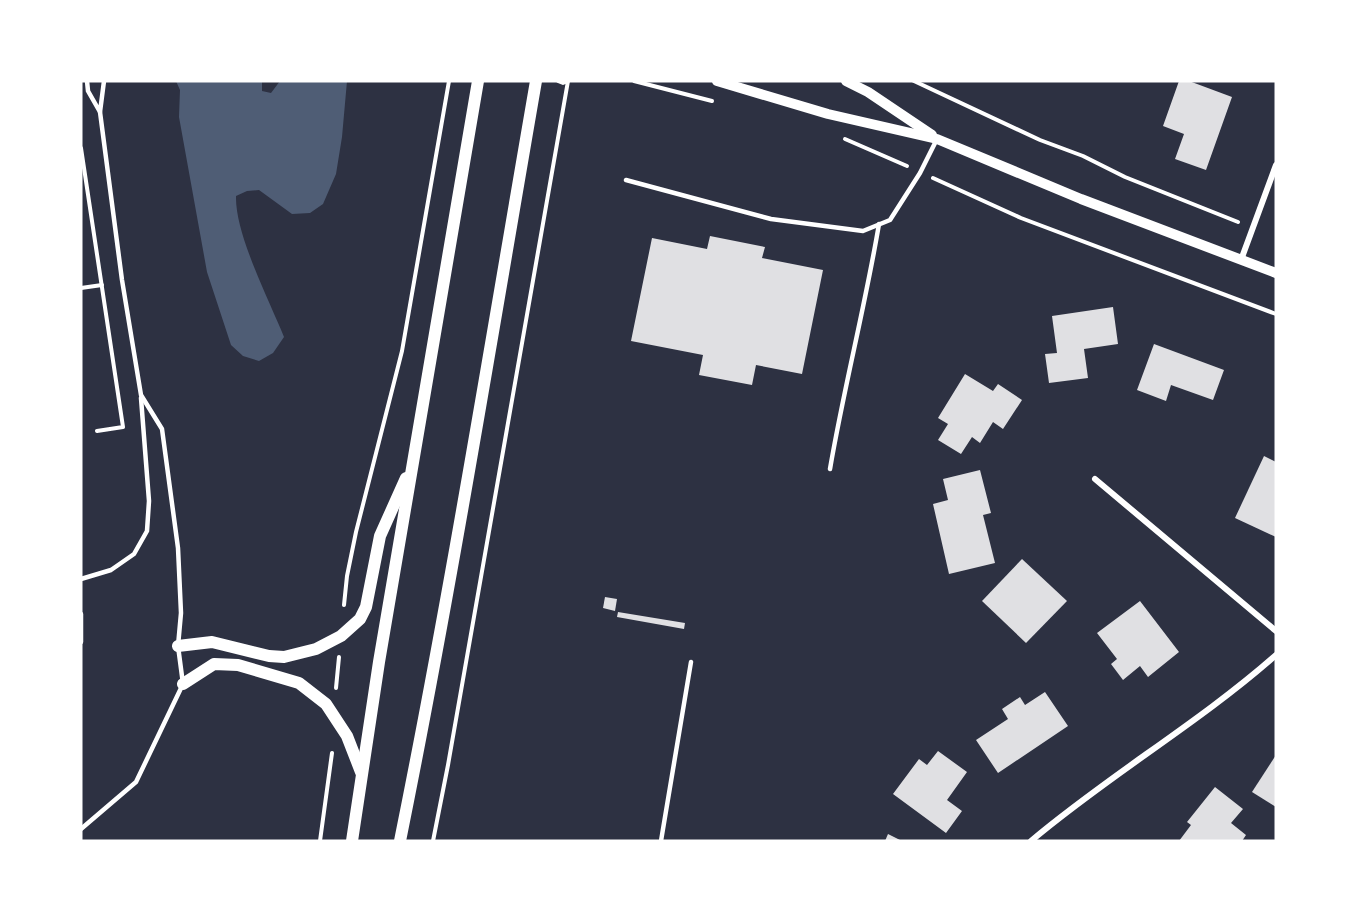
<svg xmlns="http://www.w3.org/2000/svg" width="1357" height="922" font-family="'Exo 2',sans-serif">
  <rect width="100%" height="100%" fill="#2d3142"/>
  <path fill="#4f5d75" d="M176,81h86v10l9,2 9,-12h67l-5,56 -6,37 -13,30 -13,9 -18,1 -33,-24 -12,1 -11,5c-1,38 33,104 48,141l-11,16 -14,8 -16,-5 -12,-11 -24,-73 -28,-155 1,-27z"/>
  <g fill="#e0e0e3">
    <polygon points="1179,81 1189,81 1232,97 1206,170 1175,159 1184,134 1163,126"/>
    <polygon points="710,236 765,247 762,258 823,270 802,374 756,365 752,385 699,375 703,355 631,341 652,238 707,249"/>
    <polygon points="1113,307 1118,344 1084,349 1088,378 1049,383 1045,354 1057,353 1052,316"/>
    <polygon points="1154,344 1224,370 1213,400 1171,385 1166,401 1137,390"/>
    <polygon points="965,374 993,391 998,384 1022,400 1003,429 993,422 980,443 972,437 961,454 938,440 948,424 938,418"/>
    <polygon points="1264,456 1276,462 1276,537 1235,518"/>
    <polygon points="980,470 991,513 983,515 995,563 949,574 933,504 948,500 943,479"/>
    <polygon points="1022,559 1067,601 1026,643 982,601"/>
    <polygon points="605,597 617,599 615,611 603,608"/>
    <polygon points="1140,601 1179,652 1148,677 1140,666 1123,680 1111,664 1117,659 1097,633"/>
    <polygon points="618,612 685,623 684,629 617,617"/>
    <polygon points="1045,692 1068,726 998,773 976,740 1008,719 1002,709 1020,697 1025,705"/>
    <polygon points="938,751 967,772 947,800 962,811 946,833 893,794 919,759 927,765"/>
    <polygon points="1276,755 1276,807 1252,792"/>
    <polygon points="1215,787 1243,809 1231,823 1246,835 1242,841 1179,841 1191,825 1187,822"/>
    <polygon points="888,834 902,841 885,841"/>
  </g>
  <g fill="none" stroke-linecap="round" stroke-linejoin="round">
    <g stroke="#fff" stroke-width="4">
      <polyline points="558,81 563,83 568,81"/>
      <polyline points="634,81 712,101"/>
      <polyline points="914,81 1040,140 1083,156 1125,177 1238,222"/>
      <polyline points="845,139 907,166"/>
      <polyline points="81,148 123,427 97,431"/>
      <polyline points="933,178 1021,218 1276,314"/>
      <polyline points="81,288 102,285"/>
      <polyline points="344,605 347,576 356,532 402,351 449,81"/>
      <polyline points="336,688 339,657"/>
      <polyline points="320,841 332,753"/>
      <polyline points="433,841 448,765 568,81"/>
    </g>
    <g stroke="#fff" stroke-width="4.5">
      <polyline points="87,81 88,91 100,112 104,81"/>
      <polyline points="626,180 771,219 863,231 890,220 920,173 937,139"/>
      <path d="M830,469c14,-82 35,-162 49,-245"/>
      <polyline points="81,579 111,570 134,554 147,531 149,501 141,398"/>
      <polyline points="81,614 81,642"/>
      <polyline points="81,829 136,782 183,684 178,646 181,613 178,548 162,429 141,395 122,280 100,112"/>
      <polyline points="661,841 691,662"/>
    </g>
    <g stroke="#fff" stroke-width="6">
      <polyline points="1241,260 1276,165"/>
      <polyline points="1095,479 1276,631"/>
      <path d="M1031,841c78,-66 168,-118 245,-186"/>
    </g>
    <g stroke="#fff" stroke-width="10">
      <polyline points="717,81 828,114 937,139 1081,199 1276,273"/>
      <polyline points="846,81 868,92 932,135"/>
    </g>
    <g stroke="#fff" stroke-width="12">
      <polyline points="178,646 212,642 269,656 284,657 316,649 341,636 360,619 366,607 380,536 406,478"/>
      <polyline points="183,684 214,664 238,665 299,683 326,704 347,736 361,772"/>
      <polyline points="352,841 379,662 478,81"/>
      <path d="M400,841c51,-252 92,-506 136,-760"/>
    </g>
  </g>
  <rect width="1357" height="922" fill="none" stroke="#ffffff" stroke-width="165"/>
</svg>
